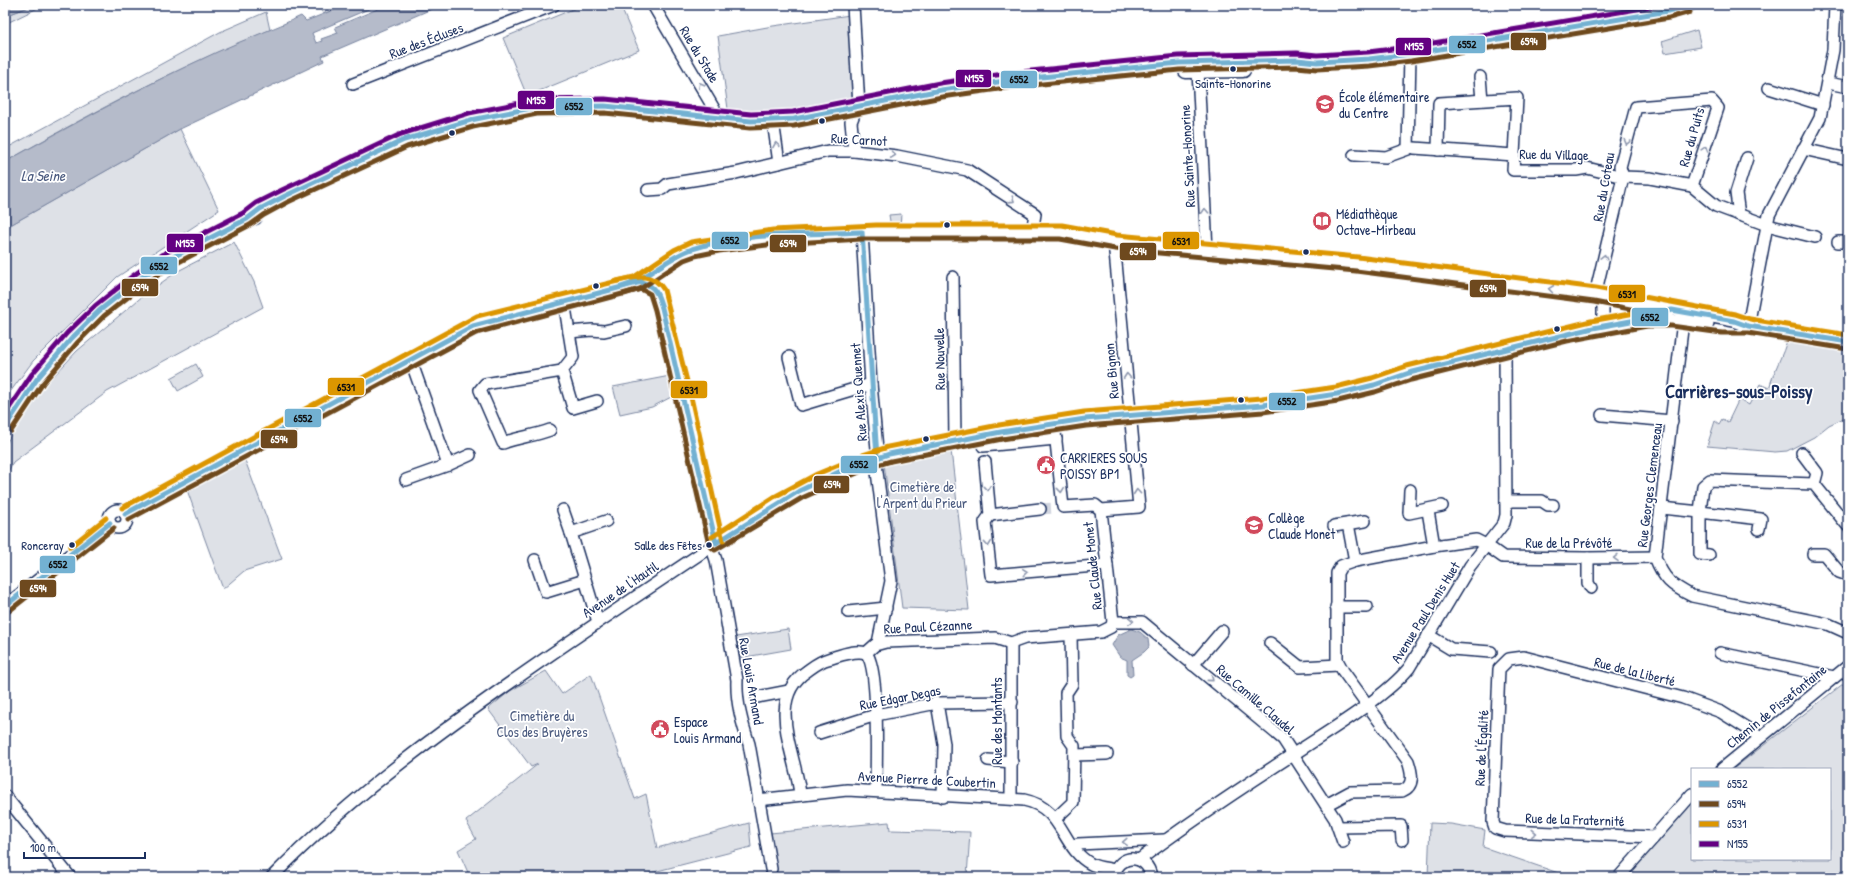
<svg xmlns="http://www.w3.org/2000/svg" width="1853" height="882" font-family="'Patrick Hand',sans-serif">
  <rect width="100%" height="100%" fill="#fff"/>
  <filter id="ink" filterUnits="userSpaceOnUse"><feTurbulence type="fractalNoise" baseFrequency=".025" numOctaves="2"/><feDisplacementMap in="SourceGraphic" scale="8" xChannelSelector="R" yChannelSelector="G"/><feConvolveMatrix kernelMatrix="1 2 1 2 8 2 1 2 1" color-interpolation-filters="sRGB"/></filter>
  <g filter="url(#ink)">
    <g fill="#dee1e7" stroke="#7c88a2">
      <polygon points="34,5 44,5 5,24 5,16"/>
      <polygon points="319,5 346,5 323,14"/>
      <polygon points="583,5 620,5 639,50 527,96 503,38"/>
      <path d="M266,12l4,18c-92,37 -179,83 -265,132v-13l215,-117z"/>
      <polygon points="850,15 853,100 793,112 760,113 728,109 718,36 773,26"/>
      <polygon points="1697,30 1701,47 1665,53 1662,41"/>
      <polygon points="180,129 219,210 117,277 33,361 5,399 5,228"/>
      <polygon points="901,214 900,227 891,227 889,215"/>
      <polygon points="234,242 254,282 263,307 107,392 13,462 5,478 5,446 27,405 77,351 144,295 178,271"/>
      <path d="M1788,338l60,11v67l-19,9 -15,12 -27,14 -12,1 -68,-6 8,-25 4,3 3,-5 6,3 11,-23 10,6 11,-21 9,4c5,-18 14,-33 19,-50z"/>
      <polygon points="196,364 203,377 178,391 171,378"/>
      <polygon points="670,376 675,395 652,407 620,414 613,387"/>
      <polygon points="951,450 969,610 902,608 884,463"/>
      <polygon points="243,455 282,559 244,571 223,589 187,490"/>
      <polygon points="788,629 791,649 740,658 736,637"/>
      <polygon points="546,671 562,694 591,674 635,799 646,794 657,848 749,823 751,847 634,877 470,877 458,850 476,839 466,821 538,764 531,767 488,709 510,691"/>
      <polygon points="1848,680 1848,877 1621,877 1692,801 1692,859 1830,859 1830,769 1733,769"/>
      <polygon points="889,822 890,830 970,832 967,877 777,877 770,833"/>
      <polygon points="1430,823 1451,824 1485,830 1483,847 1570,877 1428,877"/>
    </g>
    <g fill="#b5bbca" stroke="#77839f">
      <polygon points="5,5 34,5 5,16"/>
      <path d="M346,5h32l-66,28 4,10 6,-2 -1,-2 17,-6 -3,-6 52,-22h54l-119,51 2,5 -144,68 -175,99v-66c70,-39 140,-77 212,-110 28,-13 57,-23 84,-36l5,5z"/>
      <polygon points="1131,629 1140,632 1148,639 1149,647 1144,652 1132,660 1133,675 1130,677 1127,675 1127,660 1120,657 1112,645 1118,635"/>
    </g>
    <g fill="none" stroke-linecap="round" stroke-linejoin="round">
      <polyline stroke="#d1d5df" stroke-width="11" stroke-dasharray="11 5.5" stroke-linecap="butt" points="1040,509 1056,508"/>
      <g stroke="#1b2f5e" stroke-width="14">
        <g id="minor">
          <polyline points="653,5 720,119"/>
          <polyline points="853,5 859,106"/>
          <polyline points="1195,63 1198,71 1207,250"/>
          <polyline points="1480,77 1482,100"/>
          <polyline points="1828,83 1848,87"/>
          <polyline points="353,84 554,5"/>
          <polyline points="1769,88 1823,105"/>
          <polyline points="774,128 779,163"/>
          <polyline points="1414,148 1514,155 1513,170 1576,170 1587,168 1623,177 1650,178 1692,186 1716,206 1767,225 1815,237"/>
          <polyline points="1803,149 1848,159"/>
          <polyline points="1438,150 1439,103 1517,98 1514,155"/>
          <polyline points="854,151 851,122 854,114"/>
          <polyline points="1354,155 1386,157 1408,149 1410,54"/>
          <polyline points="648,190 662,189 668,184 736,173 828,151 854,151 897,156 967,170 1035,214 1032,232"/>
          <polyline points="1739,215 1736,193 1747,158"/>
          <polyline points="862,232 871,384 877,449 876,464 891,581 878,643"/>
          <polyline points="1838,242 1848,242"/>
          <polyline points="953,277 955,441"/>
          <polyline points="637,283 677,256 693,249 718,244 774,237 876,232 1061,232 1116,242 1357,264 1595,295 1734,321 1748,326 1848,342"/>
          <polyline points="1595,295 1623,177 1620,167 1636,107 1712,101 1718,108 1692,186"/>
          <polyline points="1655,319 1708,324"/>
          <path d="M1683,321l-28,236c9,23 16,28 37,39l136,28 20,9"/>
          <polyline points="1603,326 1603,297"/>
          <polyline points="1748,326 1769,215 1820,118 1833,50 1835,5"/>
          <polyline points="569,332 592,330 604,331 626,326"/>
          <polyline points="789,357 801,405 871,384"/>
          <polyline points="562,371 573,408 597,401"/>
          <polyline points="1602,415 1672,421"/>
          <path d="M550,430c-16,6 -31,7 -47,13l-23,-53 5,-6 77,-13 11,-14 -9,-56"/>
          <polyline points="983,446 1056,439"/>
          <polyline points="1802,453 1817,473 1814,484"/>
          <polyline points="985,462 990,515 985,522 991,575 1107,565"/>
          <polyline points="448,465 470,455"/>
          <polyline points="406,480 448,465 411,361"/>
          <polyline points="1410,490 1409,513 1442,506"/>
          <polyline points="1506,501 1542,501 1548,505 1553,505"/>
          <polyline points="1662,508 1700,512 1703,486 1710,480 1814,484 1848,526"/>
          <polyline points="563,510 571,533"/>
          <polyline points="1101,510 1139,507 1114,242"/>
          <circle cx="118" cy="519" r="9"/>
          <polyline points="1428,511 1434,546"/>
          <polyline points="125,514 473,326 595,293 644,282 656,290 662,308 684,399 716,543"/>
          <polyline points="990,515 1040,509"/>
          <polyline points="1348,524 1355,561"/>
          <polyline points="1334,526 1365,521"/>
          <path d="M711,546l5,14 21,120c-1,22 5,43 12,64l22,125"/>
          <polyline points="1813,554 1824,554 1839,572 1848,575"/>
          <polyline points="1709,555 1700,554 1700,512 1761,519 1759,529"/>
          <polyline points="1588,558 1588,583 1591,588"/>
          <polyline points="535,560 546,592 585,580"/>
          <polyline points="5,606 110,523"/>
          <polyline points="1336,607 1367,607"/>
          <polyline points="848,612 886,608"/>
          <polyline points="598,622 571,533 606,521"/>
          <polyline points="1113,622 1142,622 1283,739 1335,819 1343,842"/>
          <polyline points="1428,635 1451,649 1491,652"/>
          <polyline points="1011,643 1011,798"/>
          <polyline points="1270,643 1300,667 1339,665"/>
          <path d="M866,653c14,15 10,113 10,137"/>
          <polyline points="1720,653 1834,677"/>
          <polyline points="1193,665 1222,631"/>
          <polyline points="757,697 789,691"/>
          <polyline points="937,703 944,744 943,797"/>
          <polyline points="819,733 876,715 937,703 1012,702"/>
          <polyline points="1074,755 1107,754"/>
          <polyline points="988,760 1012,762"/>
          <polyline points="1722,769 1848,666"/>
          <path d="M800,795c-3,-39 -36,-95 7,-124 7,-5 13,-10 21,-12 11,-3 27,-10 38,-6l9,-8 11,-3 109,-4 16,5 14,-5 76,-6 10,-5 2,-5 -12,-112 -6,-5 -32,2 -9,-84"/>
          <polyline points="5,796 70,877"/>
          <path d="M758,800l89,-10 177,10c40,8 37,48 67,64 7,4 16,4 24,6"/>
          <path d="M1326,805l24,-13 52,-1c13,-5 10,-18 6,-30l-65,-90 -6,-11v-87l4,-7 14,-5 79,-15 42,-6 10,5 17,12 85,1 67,-1"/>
          <polyline points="1055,819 1073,802 1074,746 1067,736 1066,693 1072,684 1071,635"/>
          <polyline points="1338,827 1401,826 1402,840"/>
          <polyline points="1654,837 1505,831 1495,828 1493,822 1499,669 1509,659 1524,657 1683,698 1721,712 1761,737"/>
          <polyline points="1074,846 1078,844 1164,840"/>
          <path d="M1139,860c53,-40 108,-76 164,-112 32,-21 82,-51 106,-80l61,-102 34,-43 2,-8 -1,-166"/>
          <path d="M1114,876c4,-23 34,-23 37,1"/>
          <path d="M272,877c83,-85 181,-155 278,-222 75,-51 150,-102 226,-151 35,-22 73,-39 113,-50 74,-14 149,-31 224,-38 98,-9 203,-7 296,-43l184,-45 54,-10 25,-8"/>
          <polyline points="1619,877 1692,794"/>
        </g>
      </g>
      <g stroke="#1b2f5e" stroke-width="17">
        <g id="major">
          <polyline points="1186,71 1243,70"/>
          <path d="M247,219c24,-19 53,-30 80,-43 29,-14 58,-29 88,-40 60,-22 126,-33 190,-30 63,2 125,20 189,13l147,-29 71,-10 167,-17 118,-3 20,2 52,-3 41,-5 258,-43 20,-6"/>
          <path d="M5,427c44,-83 123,-150 206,-190 15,-7 29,-16 44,-20"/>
        </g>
      </g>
      <use href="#minor" stroke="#fff" stroke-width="11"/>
      <use href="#major" stroke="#fff" stroke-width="14"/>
      <g stroke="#fff" stroke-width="8">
        <g id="bus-1">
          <path d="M622,287c26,-8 44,-29 70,-38 53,-17 114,-14 170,-17l15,225"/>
          <polyline points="5,427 37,379 72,338 99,311 138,280 169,259 247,219 260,209 285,196 404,140 471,120 536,107 605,106 751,121 794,119 941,90 1012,80 1179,63 1297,60 1317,62 1369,59 1410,54 1668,11 1688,5"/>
          <path d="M125,514l348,-188 168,-44c15,4 17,13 21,26l54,235 83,-52 44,-21 46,-16 112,-22 84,-13 178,-14 74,-11 37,-9 35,-12 184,-45 54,-10 25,-8 62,11 14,5 100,16"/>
          <polyline points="5,606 110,523"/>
        </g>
      </g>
      <g stroke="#fff" stroke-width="8">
        <g id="bus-2">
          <polyline points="624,294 640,289 684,260 695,256 719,251 775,244 862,239 1060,239 1115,249 1356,271 1594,302 1661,315"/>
          <polyline points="11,431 43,383 77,343 104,316 142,286 173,265 250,225 264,215 288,202 407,147 473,127 537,114 605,113 750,128 794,126 942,97 1013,87 1179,70 1297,67 1317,69 1369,66 1411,61 1669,18 1690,12"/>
          <polyline points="128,520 476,333 641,289 650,294 655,310 709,545 715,550 802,498 868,468 891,461 1002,439 1086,426 1263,412 1338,401 1375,392 1411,380 1567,341 1647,326 1671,326 1722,333 1748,333 1847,349"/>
          <polyline points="9,611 114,528"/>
        </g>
      </g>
      <g stroke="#fff" stroke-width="8">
        <g id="bus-3">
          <path d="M617,281c18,-4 35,-10 47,9l27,107 32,144"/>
          <polyline points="122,508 477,316 634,277 674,250 691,242 773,230 876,225 1062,225 1117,235 1358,257 1596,288 1735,314 1750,319 1848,335"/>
          <polyline points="712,537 774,497 817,474 863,455 888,447 999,425 1084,412 1262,398 1336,387 1372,378 1407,366 1591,321 1646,311 1661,312"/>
          <polyline points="70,547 106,518"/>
        </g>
      </g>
      <g stroke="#fff" stroke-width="8">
        <polyline id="bus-4" points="5,414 32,374 67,333 95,306 134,275 165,253 243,213 256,203 282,190 401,134 469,113 535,100 605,99 751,114 793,112 940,83 1011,73 1178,56 1297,53 1317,55 1368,52 1409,47 1661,5"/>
      </g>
      <use href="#bus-1" stroke="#73b1d2" stroke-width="5"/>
      <use href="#bus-2" stroke="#6e491e" stroke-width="5"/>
      <use href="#bus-3" stroke="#dc9600" stroke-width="5"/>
      <use href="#bus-4" stroke="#640082" stroke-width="5"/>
    </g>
    <defs><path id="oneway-chevron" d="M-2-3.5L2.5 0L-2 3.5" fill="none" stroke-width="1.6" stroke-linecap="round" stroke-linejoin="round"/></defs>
    <g stroke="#8d97ae">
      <use href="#oneway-chevron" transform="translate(701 85) rotate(-119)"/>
      <use href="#oneway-chevron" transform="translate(1627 142) rotate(104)"/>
      <use href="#oneway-chevron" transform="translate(776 145) rotate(-99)"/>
      <use href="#oneway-chevron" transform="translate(1705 149) rotate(-72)"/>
      <use href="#oneway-chevron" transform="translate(893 155) rotate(8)"/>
      <use href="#oneway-chevron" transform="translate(1012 200) rotate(33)"/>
      <use href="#oneway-chevron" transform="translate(1205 211) rotate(-93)"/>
      <use href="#oneway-chevron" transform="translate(1604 257) rotate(-76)"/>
      <use href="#oneway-chevron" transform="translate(1551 289) rotate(-172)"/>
      <use href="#oneway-chevron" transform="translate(1127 376) rotate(-95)"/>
      <use href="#oneway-chevron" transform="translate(987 488) rotate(84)"/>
      <use href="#oneway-chevron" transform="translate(1061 490) rotate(84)"/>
      <use href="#oneway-chevron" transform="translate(1137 492) rotate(-95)"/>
      <use href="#oneway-chevron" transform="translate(988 544) rotate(84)"/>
      <use href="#oneway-chevron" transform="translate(1616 558) rotate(179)"/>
      <use href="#oneway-chevron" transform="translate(1025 572) rotate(-5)"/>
      <use href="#oneway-chevron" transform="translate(1131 621) rotate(3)"/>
      <use href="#oneway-chevron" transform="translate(1211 679) rotate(40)"/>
      <use href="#oneway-chevron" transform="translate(1534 833) rotate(3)"/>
      <use href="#oneway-chevron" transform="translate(1125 842) rotate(177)"/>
    </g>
  </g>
  <defs>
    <g id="school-disc" transform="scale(1)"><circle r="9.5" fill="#d1495b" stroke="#fff"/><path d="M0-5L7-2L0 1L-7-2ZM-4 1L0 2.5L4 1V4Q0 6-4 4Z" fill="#fff"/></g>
    <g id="library-disc" transform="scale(1)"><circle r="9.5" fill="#d1495b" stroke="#fff"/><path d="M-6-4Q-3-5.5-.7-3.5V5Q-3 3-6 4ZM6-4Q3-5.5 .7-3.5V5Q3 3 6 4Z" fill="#fff"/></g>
    <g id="civic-disc" transform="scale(1)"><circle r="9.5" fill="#d1495b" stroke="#fff"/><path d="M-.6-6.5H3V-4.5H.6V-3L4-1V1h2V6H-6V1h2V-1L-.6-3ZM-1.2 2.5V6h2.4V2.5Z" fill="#fff"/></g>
  </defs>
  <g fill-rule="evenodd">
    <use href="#school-disc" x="1325" y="104"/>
    <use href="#library-disc" x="1322" y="221"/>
    <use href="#civic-disc" x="1046" y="465"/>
    <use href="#school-disc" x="1254" y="525"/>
    <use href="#civic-disc" x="660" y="729"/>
  </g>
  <g fill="#1b2f5e" stroke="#fff" stroke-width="1.5">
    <circle cx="1233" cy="69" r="3.5"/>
    <circle cx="822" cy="121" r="3.5"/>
    <circle cx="452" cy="133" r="3.5"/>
    <circle cx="947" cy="225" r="3.5"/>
    <circle cx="1306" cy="252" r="3.5"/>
    <circle cx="596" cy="286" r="3.5"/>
    <circle cx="1557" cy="329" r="3.5"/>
    <circle cx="1241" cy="400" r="3.5"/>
    <circle cx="926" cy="439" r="3.5"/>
    <circle cx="72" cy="545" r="3.5"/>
    <circle cx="709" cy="545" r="3.5"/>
  </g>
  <g text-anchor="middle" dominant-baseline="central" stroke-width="3.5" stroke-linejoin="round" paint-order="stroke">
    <g font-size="13" fill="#1b2f5e" stroke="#fff" text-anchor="end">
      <text x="1233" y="83" text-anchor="middle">Sainte-Honorine</text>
      <text x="64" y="545">Ronceray</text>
      <text x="702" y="545">Salle des Fêtes</text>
    </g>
    <g font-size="14" fill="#1b2f5e" stroke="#fff">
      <text transform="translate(426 40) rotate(-21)">Rue des Écluses</text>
      <text transform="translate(700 54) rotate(59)">Rue du Stade</text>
      <text transform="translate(1691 137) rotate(-74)">Rue du Puits</text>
      <text transform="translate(859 139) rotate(3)">Rue Carnot</text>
      <text transform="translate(1554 154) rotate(1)">Rue du Village</text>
      <text transform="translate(1187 156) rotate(-93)">Rue Sainte-Honorine</text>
      <text transform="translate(1603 187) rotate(-80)">Rue du Coteau</text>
      <text transform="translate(939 359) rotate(-91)">Rue Nouvelle</text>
      <text transform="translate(1111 371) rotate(-95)">Rue Bignon</text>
      <text transform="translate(858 392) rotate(-94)">Rue Alexis Quennet</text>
      <text transform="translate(1649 485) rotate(-83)">Rue Georges Clemenceau</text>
      <text x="1569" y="542">Rue de la Prévôté</text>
      <text transform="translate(1092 566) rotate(-96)">Rue Claude Monet</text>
      <text transform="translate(620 589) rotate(-34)">Avenue de l'Hautil</text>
      <text transform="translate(1425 612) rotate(-58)">Avenue Paul Denis Huet</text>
      <text transform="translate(928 626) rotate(-3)">Rue Paul Cézanne</text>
      <text transform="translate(1635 671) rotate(14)">Rue de la Liberté</text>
      <text transform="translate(752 681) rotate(80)">Rue Louis Armand</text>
      <text transform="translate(900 697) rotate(-11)">Rue Edgar Degas</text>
      <text transform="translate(1256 699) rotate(41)">Rue Camille Claudel</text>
      <text transform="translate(1776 706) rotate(-39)">Chemin de Pissefontaine</text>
      <text transform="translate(996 721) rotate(-90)">Rue des Montants</text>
      <text transform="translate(1481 748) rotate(-87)">Rue de l'Égalité</text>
      <text transform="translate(927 779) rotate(3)">Avenue Pierre de Coubertin</text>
      <text transform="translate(1575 819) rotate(2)">Rue de la Fraternité</text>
    </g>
    <g font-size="14" fill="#1b2f5e" stroke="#fff" text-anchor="start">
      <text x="1339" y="96">École élémentaire<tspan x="1339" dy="16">du Centre</tspan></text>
      <text x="1336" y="213">Médiathèque<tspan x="1336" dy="16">Octave-Mirbeau</tspan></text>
      <text x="1060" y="457">CARRIERES SOUS<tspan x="1060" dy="16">POISSY BP1</tspan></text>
      <text x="1268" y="517">Collège<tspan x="1268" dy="16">Claude Monet</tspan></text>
      <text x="674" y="721">Espace<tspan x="674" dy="16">Louis Armand</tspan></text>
    </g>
    <g font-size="14" fill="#4c5c80" stroke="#fff">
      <text x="922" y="486">Cimetière de<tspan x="922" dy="16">l'Arpent du Prieur</tspan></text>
      <text x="542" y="715">Cimetière du<tspan x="542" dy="16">Clos des Bruyères</tspan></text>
    </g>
    <g font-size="15" font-style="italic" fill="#49597e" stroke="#fff">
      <text x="43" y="175">La Seine</text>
    </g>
    <g font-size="18" font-weight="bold" fill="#1b2f5e" stroke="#fff">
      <text x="1739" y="391">Carrières-sous-Poissy</text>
    </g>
  </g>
  <g stroke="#fff" stroke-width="1.5">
    <rect x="1510" y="32" width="37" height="19" rx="4" fill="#6e491e"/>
    <rect x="1448" y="35" width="38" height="19" rx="4" fill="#73b1d2"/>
    <rect x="1395" y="37" width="37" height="19" rx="4" fill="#640082"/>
    <rect x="955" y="69" width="37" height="19" rx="4" fill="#640082"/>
    <rect x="1000" y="70" width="38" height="19" rx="4" fill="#73b1d2"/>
    <rect x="517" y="90" width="38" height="20" rx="4" fill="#640082"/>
    <rect x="555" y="97" width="38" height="19" rx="4" fill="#73b1d2"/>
    <rect x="711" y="231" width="38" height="19" rx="4" fill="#73b1d2"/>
    <rect x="1162" y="231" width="38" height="19" rx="4" fill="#dc9600"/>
    <rect x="166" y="233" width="38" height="20" rx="4" fill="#640082"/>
    <rect x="769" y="234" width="38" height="19" rx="4" fill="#6e491e"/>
    <rect x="1119" y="242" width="38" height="19" rx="4" fill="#6e491e"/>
    <rect x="140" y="256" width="38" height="19" rx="4" fill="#73b1d2"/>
    <rect x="121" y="278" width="38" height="19" rx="4" fill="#6e491e"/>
    <rect x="1469" y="279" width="38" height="19" rx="4" fill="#6e491e"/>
    <rect x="1608" y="284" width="38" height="19" rx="4" fill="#dc9600"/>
    <rect x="1631" y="307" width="38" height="20" rx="4" fill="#73b1d2"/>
    <rect x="327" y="377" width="38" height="19" rx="4" fill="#dc9600"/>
    <rect x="670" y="380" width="38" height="19" rx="4" fill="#dc9600"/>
    <rect x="1268" y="392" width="38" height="19" rx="4" fill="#73b1d2"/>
    <rect x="284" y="408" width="38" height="20" rx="4" fill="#73b1d2"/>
    <rect x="260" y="429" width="38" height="20" rx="4" fill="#6e491e"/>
    <rect x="840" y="455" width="38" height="19" rx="4" fill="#73b1d2"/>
    <rect x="813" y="475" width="37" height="19" rx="4" fill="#6e491e"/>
    <rect x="39" y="555" width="37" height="19" rx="4" fill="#73b1d2"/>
    <rect x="19" y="579" width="38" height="19" rx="4" fill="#6e491e"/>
  </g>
  <g font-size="11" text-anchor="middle" font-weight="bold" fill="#fff">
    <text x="1529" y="45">6594</text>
    <text x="1414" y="50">N155</text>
    <text x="974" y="82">N155</text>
    <text x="536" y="104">N155</text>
    <text x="185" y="247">N155</text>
    <text x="788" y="247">6594</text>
    <text x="1138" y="255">6594</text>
    <text x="140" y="291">6594</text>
    <text x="1488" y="292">6594</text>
    <text x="279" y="443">6594</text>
    <text x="832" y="488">6594</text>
    <text x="38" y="592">6594</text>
  </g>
  <g font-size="11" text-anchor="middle" font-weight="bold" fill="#111">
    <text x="1467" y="48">6552</text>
    <text x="1019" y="83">6552</text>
    <text x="574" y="110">6552</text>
    <text x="730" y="244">6552</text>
    <text x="1181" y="245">6531</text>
    <text x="159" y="270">6552</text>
    <text x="1627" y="298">6531</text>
    <text x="1650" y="321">6552</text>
    <text x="346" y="391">6531</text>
    <text x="689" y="394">6531</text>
    <text x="1287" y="405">6552</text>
    <text x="303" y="422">6552</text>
    <text x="859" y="468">6552</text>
    <text x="58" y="568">6552</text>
  </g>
  <rect width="1853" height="882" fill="none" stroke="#fff" stroke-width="20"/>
  <rect x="10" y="10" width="1833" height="862" fill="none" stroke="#1b2f5e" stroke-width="1.5" filter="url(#ink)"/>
  <rect x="1691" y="768" width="140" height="92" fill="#ffffff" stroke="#a4acbf"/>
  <rect x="1699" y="781" width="20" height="6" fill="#73b1d2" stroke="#a4acbf"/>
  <text x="1727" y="788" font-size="12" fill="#1b2f5e">6552</text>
  <rect x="1699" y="801" width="20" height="6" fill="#6e491e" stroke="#a4acbf"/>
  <text x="1727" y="808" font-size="12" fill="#1b2f5e">6594</text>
  <rect x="1699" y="821" width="20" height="6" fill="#dc9600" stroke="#a4acbf"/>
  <text x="1727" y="828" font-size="12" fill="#1b2f5e">6531</text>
  <rect x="1699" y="841" width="20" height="6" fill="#640082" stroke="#a4acbf"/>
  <text x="1727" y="848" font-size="12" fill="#1b2f5e">N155</text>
  <path d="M24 852v6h121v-6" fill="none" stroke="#1b2f5e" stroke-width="2"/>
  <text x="30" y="852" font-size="12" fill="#1b2f5e" stroke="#ffffff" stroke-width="3" paint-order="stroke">100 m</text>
</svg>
